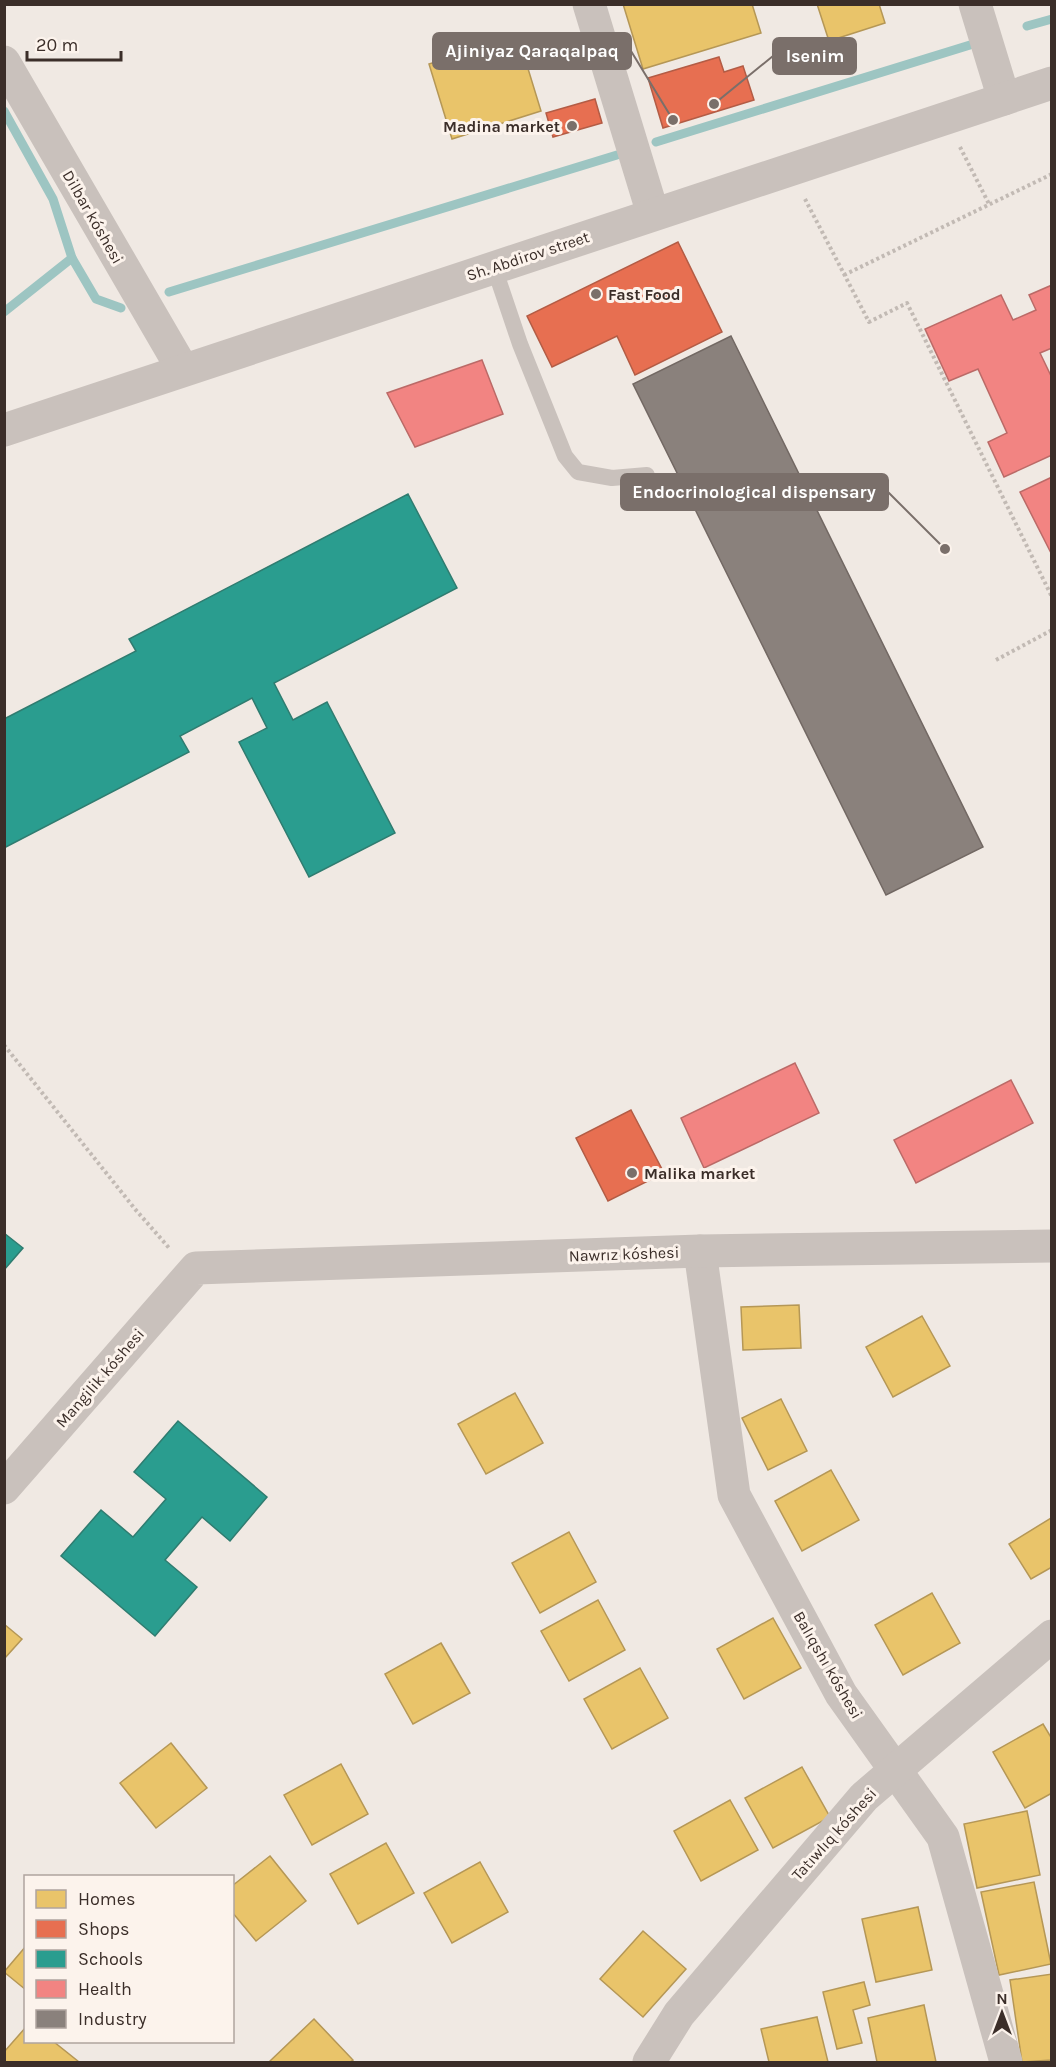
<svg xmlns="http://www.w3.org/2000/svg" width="1056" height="2067" font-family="Karla,sans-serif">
  <rect width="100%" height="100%" fill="#f0e9e3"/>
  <g fill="#e9c46a" stroke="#b59756" stroke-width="1.5">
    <polygon points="623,4 752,4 761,33 643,69"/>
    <polygon points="817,4 879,4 885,23 829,41"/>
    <polygon points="518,36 541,111 452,139 429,64"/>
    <polygon points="799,1305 801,1348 743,1350 741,1307"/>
    <polygon points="922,1316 950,1366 893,1397 866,1347"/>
    <polygon points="515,1393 543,1443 486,1474 458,1424"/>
    <polygon points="781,1399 807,1451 768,1470 742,1418"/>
    <polygon points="831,1470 859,1520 802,1551 775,1501"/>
    <polygon points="1051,1518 1052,1567 1031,1579 1009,1544"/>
    <polygon points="569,1532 596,1582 540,1613 512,1563"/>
    <polygon points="932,1593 960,1643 903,1675 875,1625"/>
    <polygon points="598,1600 625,1650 569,1681 541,1631"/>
    <polygon points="773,1618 801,1668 744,1699 717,1649"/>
    <polygon points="4,1624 22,1639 4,1659"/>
    <polygon points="441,1643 470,1693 413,1724 385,1674"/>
    <polygon points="640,1668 668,1718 612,1749 584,1699"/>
    <polygon points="1043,1724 1052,1739 1052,1793 1025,1808 993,1752"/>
    <polygon points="171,1743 207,1788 156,1828 120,1783"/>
    <polygon points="341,1764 368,1814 312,1845 284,1795"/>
    <polygon points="802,1767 830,1817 773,1848 745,1798"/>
    <polygon points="730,1800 758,1850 701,1881 674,1831"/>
    <polygon points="1027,1811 1040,1875 977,1888 964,1824"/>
    <polygon points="386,1843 414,1893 358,1924 330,1874"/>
    <polygon points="270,1856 306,1901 256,1941 232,1912 232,1886"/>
    <polygon points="480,1862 508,1912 452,1943 424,1893"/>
    <polygon points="1034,1882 1051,1964 999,1975 981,1892"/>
    <polygon points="918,1907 932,1970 876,1982 862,1919"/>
    <polygon points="643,1931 686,1969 643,2017 600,1979"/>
    <polygon points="26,1946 26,1990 4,1972"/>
    <polygon points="1052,1974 1052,2060 1022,2062 1010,1980"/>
    <polygon points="864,1982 870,2005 853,2010 862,2043 837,2049 823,1992"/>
    <polygon points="924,2005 936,2062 877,2062 868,2018"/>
    <polygon points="817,2017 828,2062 769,2062 761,2029"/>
    <polygon points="314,2019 353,2060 350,2062 269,2062"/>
    <polygon points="26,2027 26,2042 54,2042 79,2062 4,2062 4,2052"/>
  </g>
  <g fill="#e76f51" stroke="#b35c45" stroke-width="1.5">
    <polygon points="719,57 724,72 743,66 754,100 663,128 648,78"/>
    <polygon points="595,99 602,123 553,137 546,113"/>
    <polygon points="678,242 722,332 635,375 617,336 552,367 527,316"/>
    <polygon points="631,1110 664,1173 608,1201 576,1138"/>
  </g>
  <g fill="#2a9d8f" stroke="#2f7c70" stroke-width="1.5">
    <polygon points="408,494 457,588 274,683 293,720 327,702 395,833 309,877 239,742 267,728 252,698 180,736 189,752 4,848 4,719 136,651 129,639"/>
    <polygon points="4,1233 23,1248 4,1270"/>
    <polygon points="178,1421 267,1497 230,1541 202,1517 165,1560 197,1587 155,1636 61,1556 101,1510 133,1537 166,1499 134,1472"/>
  </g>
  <g fill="#f28482" stroke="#bb6a67" stroke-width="1.5">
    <polygon points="1052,285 1052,348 1040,353 1052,378 1052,455 1004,477 988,442 1007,433 978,369 949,381 925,329 1001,295 1013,320 1036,310 1029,295"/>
    <polygon points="482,360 503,414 415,447 387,393"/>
    <polygon points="1052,477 1052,555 1020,492"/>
    <polygon points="795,1063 819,1113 704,1168 681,1118"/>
    <polygon points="1011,1080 1033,1123 916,1183 894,1140"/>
  </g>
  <polygon fill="#8a817c" stroke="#726863" stroke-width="1.5" points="731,336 983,847 886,895 633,384"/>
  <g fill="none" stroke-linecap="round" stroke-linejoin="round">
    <g stroke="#9dc5c2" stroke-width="9">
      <polyline points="1027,26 1052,19"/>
      <polyline points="4,111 53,199 72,258"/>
      <polyline points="656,142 970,45"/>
      <polyline points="169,292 617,155"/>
      <polyline points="4,312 72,258 96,299 121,308"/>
    </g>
    <g stroke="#c2bab4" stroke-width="4" stroke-dasharray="3 3" stroke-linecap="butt">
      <polyline points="960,147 989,204"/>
      <polyline points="805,199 869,322 907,303 1052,597"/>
      <polyline points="844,275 1052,174"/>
      <polyline points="996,660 1052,630"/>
      <polyline points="4,1045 135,1209 170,1249"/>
    </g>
    <polyline stroke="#c9c1bc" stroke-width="16" points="494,267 520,344 565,456 578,472 612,478 647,475"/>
    <g stroke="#c9c1bc" stroke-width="33">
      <polyline points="589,4 653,214"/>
      <polyline points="975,4 1004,99"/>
      <polyline points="4,62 183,370"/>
      <polyline points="700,1251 734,1495 841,1694 943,1837 1006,2062"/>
      <polyline points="4,1488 196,1268 700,1251 1052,1246"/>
      <polyline points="649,2062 679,2014 864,1797 1052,1636"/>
    </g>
    <polyline stroke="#c9c1bc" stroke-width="33" points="4,430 1052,83"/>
  </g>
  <g fill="#7a6f6a" stroke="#fcf3ec" stroke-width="2">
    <circle cx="572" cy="126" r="6"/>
    <circle cx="596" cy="294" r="6"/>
    <circle cx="632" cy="1173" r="6"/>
  </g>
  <g text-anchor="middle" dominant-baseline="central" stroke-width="6" stroke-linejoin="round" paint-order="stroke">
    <g font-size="16" font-weight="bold" fill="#3b2e29" stroke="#fcf3ec" text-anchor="start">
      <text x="560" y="126" text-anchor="end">Madina market</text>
      <text x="608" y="294">Fast Food</text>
      <text x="644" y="1173">Malika market</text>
    </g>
    <g font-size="16" fill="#3b2e29" stroke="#fcf3ec">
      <text transform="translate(93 217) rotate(60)">Dilbar kóshesi</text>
      <text transform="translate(528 256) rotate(-18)">Sh. Abdirov street</text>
      <text transform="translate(624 1254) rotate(-2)">Nawrız kóshesi</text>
      <text transform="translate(100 1378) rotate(-49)">Mangilik kóshesi</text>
      <text transform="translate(828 1665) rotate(60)">Balıqshı kóshesi</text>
      <text transform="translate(834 1834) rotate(-48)">Tatıwlıq kóshesi</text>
    </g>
  </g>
  <path fill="none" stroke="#7a6f6a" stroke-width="2" d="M673 120L631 51M714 104L773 56M945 549L888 492"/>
  <g fill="#7a6f6a" stroke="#fcf3ec" stroke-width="2">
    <circle cx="673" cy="120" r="6"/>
    <circle cx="714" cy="104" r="6"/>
    <circle cx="945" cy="549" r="6"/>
  </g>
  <g fill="#7a6f6a" stroke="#7a6f6a" stroke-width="2">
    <rect x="433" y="33" width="198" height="36" rx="6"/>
    <rect x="773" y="38" width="83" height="36" rx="6"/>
    <rect x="621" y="474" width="267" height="36" rx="6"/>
  </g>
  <g font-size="18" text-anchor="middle" font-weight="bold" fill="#fff">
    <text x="532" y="57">Ajiniyaz Qaraqalpaq</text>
    <text x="815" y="62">Isenim</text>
    <text x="754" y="498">Endocrinological dispensary</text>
  </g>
  <rect width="1056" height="2067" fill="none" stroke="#3b2e29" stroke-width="12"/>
  <rect x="24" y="1875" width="210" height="168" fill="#fcf3ec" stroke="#afa49e" stroke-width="1.5"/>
  <rect x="36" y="1890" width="30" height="18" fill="#e9c46a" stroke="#afa49e" stroke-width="1.5"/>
  <text x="78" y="1905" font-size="18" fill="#3b2e29">Homes</text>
  <rect x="36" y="1920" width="30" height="18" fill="#e76f51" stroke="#afa49e" stroke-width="1.5"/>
  <text x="78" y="1935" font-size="18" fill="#3b2e29">Shops</text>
  <rect x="36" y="1950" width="30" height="18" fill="#2a9d8f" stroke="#afa49e" stroke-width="1.5"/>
  <text x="78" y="1965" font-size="18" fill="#3b2e29">Schools</text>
  <rect x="36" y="1980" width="30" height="18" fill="#f28482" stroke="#afa49e" stroke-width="1.5"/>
  <text x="78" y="1995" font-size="18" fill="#3b2e29">Health</text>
  <rect x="36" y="2010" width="30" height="18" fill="#8a817c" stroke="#afa49e" stroke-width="1.5"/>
  <text x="78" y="2025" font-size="18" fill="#3b2e29">Industry</text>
  <g transform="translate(1002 2013)" stroke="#fcf3ec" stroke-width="4.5" paint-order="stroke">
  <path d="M0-4.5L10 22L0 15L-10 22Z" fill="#3b2e29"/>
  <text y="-9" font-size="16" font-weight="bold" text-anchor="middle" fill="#3b2e29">N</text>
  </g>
  <path d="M27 51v9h94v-9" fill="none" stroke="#3b2e29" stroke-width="3"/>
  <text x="36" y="51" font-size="18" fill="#3b2e29" stroke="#fcf3ec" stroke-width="4.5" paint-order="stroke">20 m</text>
</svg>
